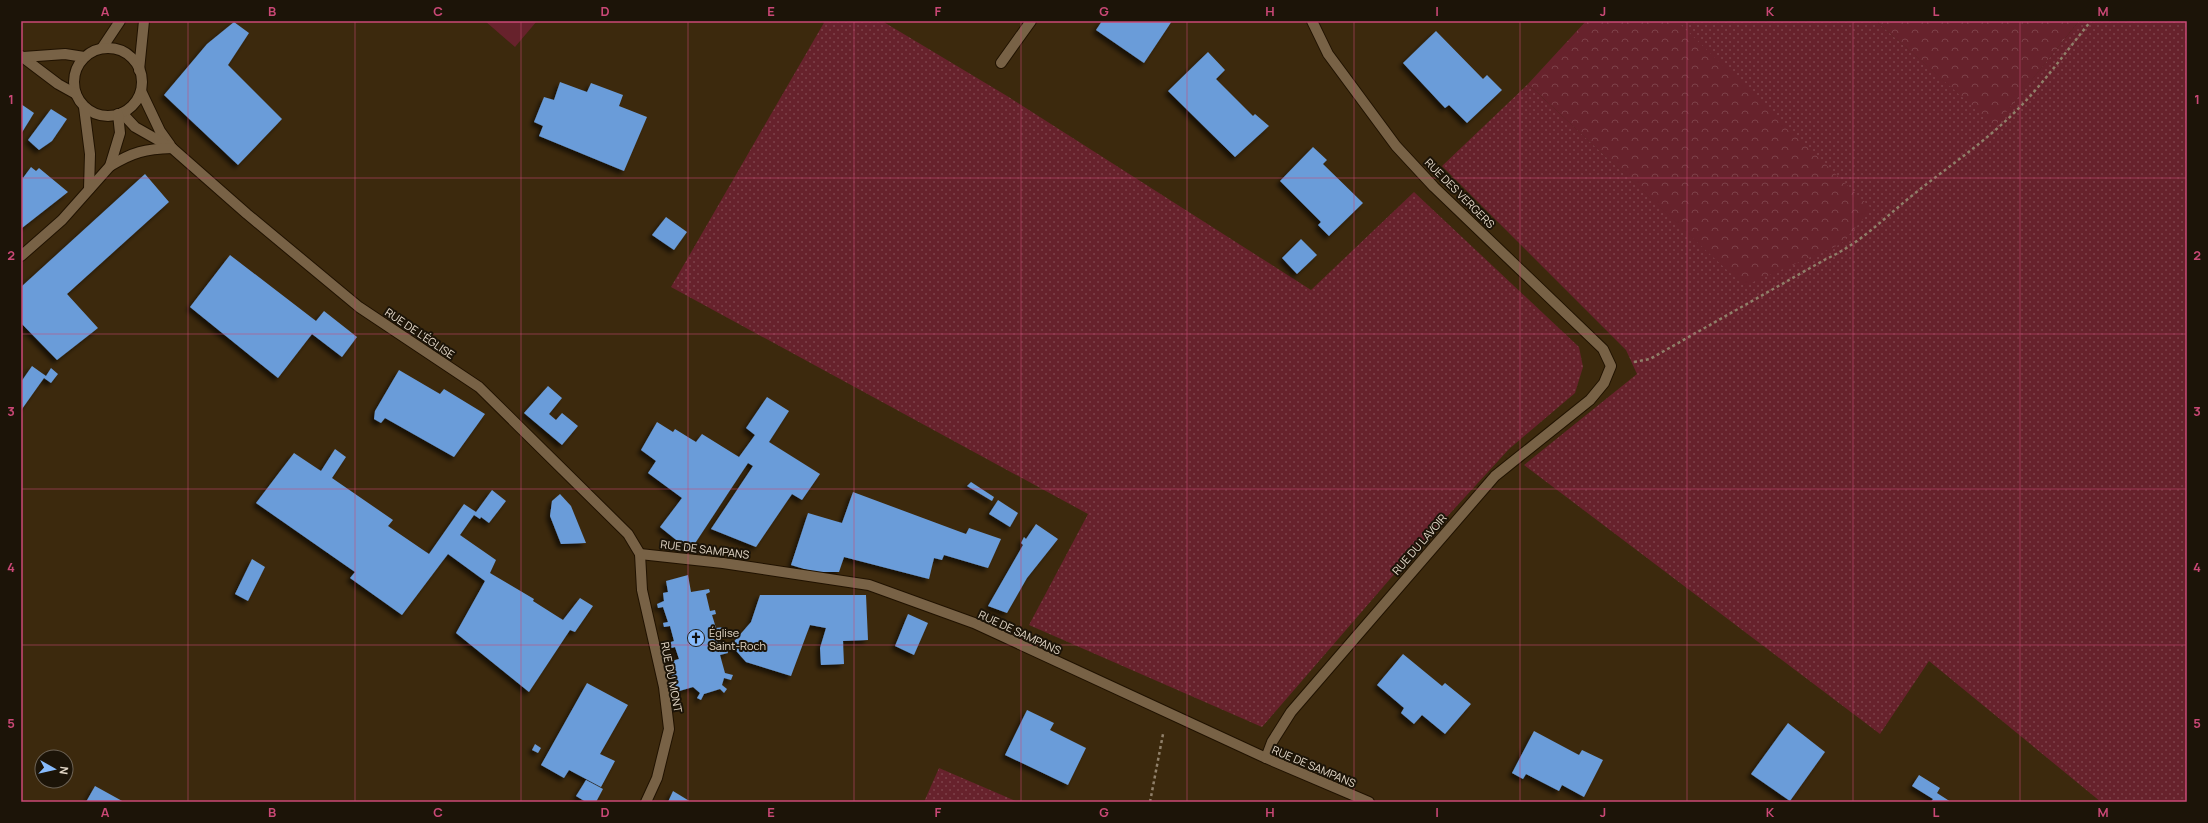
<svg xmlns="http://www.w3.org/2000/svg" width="2208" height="823" font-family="Manrope,sans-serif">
  <defs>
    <pattern id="grass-dots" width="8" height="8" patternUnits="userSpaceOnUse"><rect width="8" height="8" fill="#67222c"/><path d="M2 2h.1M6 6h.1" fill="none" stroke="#7d4149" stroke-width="1.8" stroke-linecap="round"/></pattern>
    <pattern id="forest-crowns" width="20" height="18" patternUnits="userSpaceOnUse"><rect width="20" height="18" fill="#67222c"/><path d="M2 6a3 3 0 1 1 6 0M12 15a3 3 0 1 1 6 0" fill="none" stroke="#7d4149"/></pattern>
    <filter id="shadow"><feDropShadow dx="-3.5" dy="3.5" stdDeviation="2" flood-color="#0009"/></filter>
  </defs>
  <rect width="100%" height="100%" fill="#3c290d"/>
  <g fill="url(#grass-dots)">
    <polygon points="825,21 882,21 1007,96 1311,290 1414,192 1579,347 1583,367 1575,393 1509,449 1390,579 1262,727 1029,625 1088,514 671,287"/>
    <polygon points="1681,21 1876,21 1995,125 2079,21 2187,21 2187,802 2101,802 1929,661 1880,734 1524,465 1637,374 1626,350 1442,166 1528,84 1745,286 1679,24"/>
    <polygon points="939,768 1018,802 924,802"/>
  </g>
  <g fill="url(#forest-crowns)">
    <polygon points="1586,21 1681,21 1680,24 1872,209 1841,244 1744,286 1528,84"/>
    <polygon points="1876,21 2079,21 1995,126"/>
  </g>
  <polygon fill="#67222c" points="485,21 537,21 515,47"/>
  <g fill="#6b9cd9" filter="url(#shadow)">
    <polygon points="1102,21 1172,21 1144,63 1096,30"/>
    <polygon points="234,22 249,33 228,65 282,119 238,165 164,95 207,44"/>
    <polygon points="1436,31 1483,79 1487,75 1502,90 1467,123 1449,105 1445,108 1403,63"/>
    <polygon points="1208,52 1225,70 1216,79 1253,116 1255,114 1269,126 1235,157 1168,91"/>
    <polygon points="560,82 587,92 591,83 623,95 619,106 647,117 624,171 539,136 543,126 534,122 544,97 554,100"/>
    <polygon points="21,104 34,113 21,134"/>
    <polygon points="51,109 67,119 52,141 39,150 28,140"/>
    <polygon points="1313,147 1327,160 1323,164 1363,203 1329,236 1318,225 1321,222 1280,181"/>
    <polygon points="31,167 36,171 39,168 68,192 22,228 21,176 23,178"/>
    <polygon points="145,174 169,202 67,294 98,328 57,360 21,323 21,287"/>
    <polygon points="666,217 687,232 674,250 652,235"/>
    <polygon points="1301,239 1317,255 1297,274 1282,258"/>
    <polygon points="230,255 316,321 324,311 357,337 342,357 312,334 278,378 190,307"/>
    <polygon points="32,366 46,376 51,368 58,374 51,383 44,378 22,409 21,382"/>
    <polygon points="399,370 440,394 444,389 485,414 454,457 385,418 381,423 374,419 375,411"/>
    <polygon points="548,386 562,398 549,414 556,420 562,413 578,426 562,445 524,413"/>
    <polygon points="767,397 789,411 769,442 820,474 802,500 792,494 756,547 711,529 753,466 748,463 690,551 660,527 682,498 648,473 656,461 641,450 657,422 673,432 675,429 696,442 702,434 739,457 755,435 746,428"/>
    <polygon points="335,449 346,457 332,478 393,520 388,526 429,554 464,504 476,512 492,490 506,501 489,523 481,517 480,519 474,515 460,535 496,560 490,573 534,599 533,601 563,620 580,598 593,606 575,632 570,630 529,692 456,633 485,581 448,554 402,615 350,578 355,572 256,503 294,453 321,471"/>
    <polygon points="971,482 994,497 992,501 967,486"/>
    <polygon points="853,492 966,534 969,528 1001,539 988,568 944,555 942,560 934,558 929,579 844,557 839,572 814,572 791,565 808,513 842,523"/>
    <polygon points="560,494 571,506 586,543 561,544 550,516 552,501"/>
    <polygon points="998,500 1018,513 1010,527 989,514"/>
    <polygon points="1036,524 1058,539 1027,578 1007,613 988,606 1023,545 1021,543 1024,537 1026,539"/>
    <polygon points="252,559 265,567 248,601 235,594"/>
    <polygon points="688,575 691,592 709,589 710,592 706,594 710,611 715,610 716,614 712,615 716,628 724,627 725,632 718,634 721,645 729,644 730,649 727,650 728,653 720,655 725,673 733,675 731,680 724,678 722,685 727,689 724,693 720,689 704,694 701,700 697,698 700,693 693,687 676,692 670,668 674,666 672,661 679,659 675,647 668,649 668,643 674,641 670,626 664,627 663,623 668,622 663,607 658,608 657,604 664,601 663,593 668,592 666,581"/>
    <polygon points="760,595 866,595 868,640 843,641 844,664 821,665 820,648 826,628 810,625 791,676 746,662 731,645 751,622"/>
    <polygon points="908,614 928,623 914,655 895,646"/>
    <polygon points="1403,654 1442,686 1445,683 1471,704 1445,734 1422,715 1414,724 1401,713 1404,708 1377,685"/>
    <polygon points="587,683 628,705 600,754 615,761 601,787 569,770 564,778 541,765"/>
    <polygon points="1027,710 1054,723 1050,730 1086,748 1068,785 1005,755"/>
    <polygon points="1788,723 1825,752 1790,801 1751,774"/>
    <polygon points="1534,731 1579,755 1582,750 1603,760 1584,797 1562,785 1559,791 1526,774 1523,779 1512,773"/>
    <polygon points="535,744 541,748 538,753 532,750"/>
    <polygon points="1919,775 1940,788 1937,793 1951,802 1931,802 1933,799 1912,786"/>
    <polygon points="586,780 603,789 596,802 586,802 576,796"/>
    <polygon points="95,786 124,802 86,802"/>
    <polygon points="673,791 691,802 668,802"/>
  </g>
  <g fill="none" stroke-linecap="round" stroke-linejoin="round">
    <g stroke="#201201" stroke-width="12">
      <g id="minor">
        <polyline points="102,48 120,21"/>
        <polyline points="1001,63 1031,21"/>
        <polyline points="139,70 144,21"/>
        <polyline points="141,91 160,131 170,145"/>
        <polyline points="122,113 135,127 172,148 247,214 359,307 479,387 628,534 640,554 642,590 664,687 669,729 657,778 646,802"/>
        <path d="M110,166c23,-14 35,-17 62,-18"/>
        <polyline points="640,554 723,563 869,585 974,623 1266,758 1369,802"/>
        <polyline points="1266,758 1272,742 1291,712 1495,476 1590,400 1604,383 1611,366 1603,349 1434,187 1396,146 1328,54 1312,21"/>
      </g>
    </g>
    <g stroke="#201201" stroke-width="12">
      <g id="tertiary">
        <circle cx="108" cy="82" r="34"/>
        <polyline points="21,56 58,84 76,94"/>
        <polyline points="23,57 65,54 84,57"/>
        <polyline points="84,107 90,154 89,189"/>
        <polyline points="21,256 62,220 110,166 120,133 118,114"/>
      </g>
    </g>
    <g stroke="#90806a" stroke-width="2.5" stroke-dasharray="3 3" stroke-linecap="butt">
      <path d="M1634,362l16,-3 176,-100c35,-16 58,-41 88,-65 35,-28 71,-52 103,-84 27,-27 50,-60 74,-89"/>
      <polyline points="1150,802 1163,734"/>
    </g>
    <use href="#minor" stroke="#786246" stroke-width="10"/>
    <use href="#tertiary" stroke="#786246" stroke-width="10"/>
  </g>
  <path fill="none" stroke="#ca4876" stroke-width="1" stroke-opacity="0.55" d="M188,21v781M355,21v781M521,21v781M688,21v781M854,21v781M1021,21v781M1187,21v781M1354,21v781M1520,21v781M1687,21v781M1853,21v781M2020,21v781M21,178h2166M21,334h2166M21,489h2166M21,645h2166"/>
  <defs>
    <g id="church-disc" transform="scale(0.9)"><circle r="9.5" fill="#87bbfc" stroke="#1c1408"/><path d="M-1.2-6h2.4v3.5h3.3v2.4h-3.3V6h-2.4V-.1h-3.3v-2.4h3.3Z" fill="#111"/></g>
  </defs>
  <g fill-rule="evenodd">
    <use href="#church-disc" x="696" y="638"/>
  </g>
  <g text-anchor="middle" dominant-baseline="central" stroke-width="4" stroke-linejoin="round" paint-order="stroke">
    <g font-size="11" fill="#e4d8c8" stroke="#1c1408">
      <text transform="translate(1460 193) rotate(45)">RUE DES VERGERS</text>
      <text transform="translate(420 333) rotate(34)">RUE DE L'ÉGLISE</text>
      <text transform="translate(1419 544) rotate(-49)">RUE DU LAVOIR</text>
      <text transform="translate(705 549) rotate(7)">RUE DE SAMPANS</text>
      <text transform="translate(1020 632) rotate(25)">RUE DE SAMPANS</text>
      <text transform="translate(672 677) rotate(79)">RUE DU MONT</text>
      <text transform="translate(1314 766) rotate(23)">RUE DE SAMPANS</text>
    </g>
    <g font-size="11" fill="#e4d8c8" stroke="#1c1408" text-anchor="start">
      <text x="709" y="632">Église<tspan x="709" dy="13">Saint-Roch</tspan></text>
    </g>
  </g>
  <rect width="2208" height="823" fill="none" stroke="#1c1408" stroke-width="44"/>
  <g transform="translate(54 769) rotate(98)"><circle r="19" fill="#1c1408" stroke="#6c6255"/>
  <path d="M0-3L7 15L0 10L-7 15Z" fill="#87bbfc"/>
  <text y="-6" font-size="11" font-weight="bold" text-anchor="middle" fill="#e4d8c8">N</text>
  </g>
  <rect x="22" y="22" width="2164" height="779" fill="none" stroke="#ca4876" stroke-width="1.5"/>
  <g font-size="13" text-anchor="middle" font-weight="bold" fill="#ca4876">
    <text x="105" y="16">A</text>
    <text x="272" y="16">B</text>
    <text x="438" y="16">C</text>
    <text x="605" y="16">D</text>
    <text x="771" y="16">E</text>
    <text x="938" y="16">F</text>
    <text x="1104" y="16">G</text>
    <text x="1270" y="16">H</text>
    <text x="1437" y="16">I</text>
    <text x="1603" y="16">J</text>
    <text x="1770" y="16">K</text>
    <text x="1936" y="16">L</text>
    <text x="2103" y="16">M</text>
    <text x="11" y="104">1</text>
    <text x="2197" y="104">1</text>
    <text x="11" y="260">2</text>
    <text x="2197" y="260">2</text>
    <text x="11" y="416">3</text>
    <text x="2197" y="416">3</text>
    <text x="11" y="572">4</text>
    <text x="2197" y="572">4</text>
    <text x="11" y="728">5</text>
    <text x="2197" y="728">5</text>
    <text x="105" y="817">A</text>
    <text x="272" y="817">B</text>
    <text x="438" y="817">C</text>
    <text x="605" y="817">D</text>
    <text x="771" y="817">E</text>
    <text x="938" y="817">F</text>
    <text x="1104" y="817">G</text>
    <text x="1270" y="817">H</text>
    <text x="1437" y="817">I</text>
    <text x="1603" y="817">J</text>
    <text x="1770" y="817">K</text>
    <text x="1936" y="817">L</text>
    <text x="2103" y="817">M</text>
  </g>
</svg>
